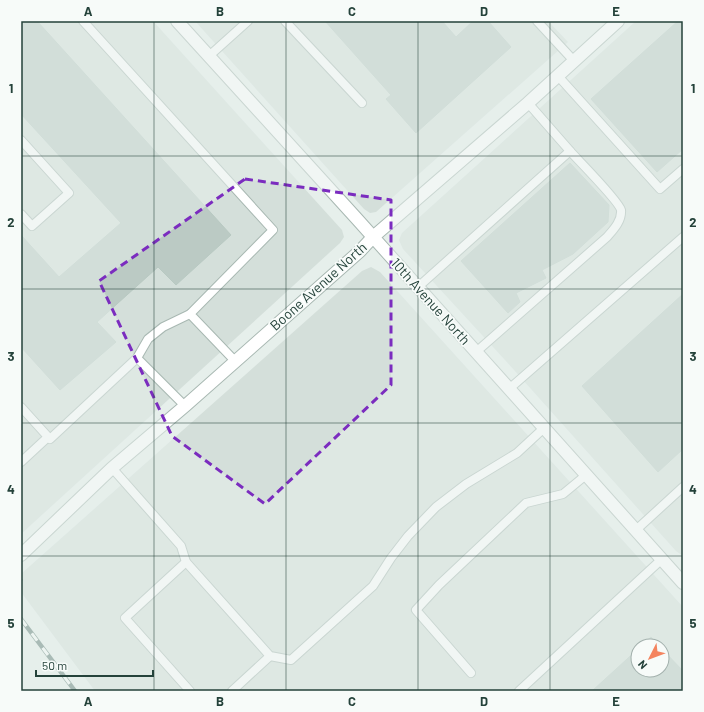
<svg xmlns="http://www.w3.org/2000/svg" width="704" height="712" font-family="Barlow,sans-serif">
  <rect width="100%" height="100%" fill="#e6efeb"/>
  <g fill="#d4dfda" fill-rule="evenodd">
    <polygon points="21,21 153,21 342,230 344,237 340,243 21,534"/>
    <polygon points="195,21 548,21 568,42 376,212 370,213 364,209"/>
    <polygon points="636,21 683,21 683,556 676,551 505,360 403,249 399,240 402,233"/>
    <path d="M371,267l9,5 303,335v84h-588l-74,-99v-18l341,-303zM638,646h24v24h-24z"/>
  </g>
  <g fill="#bbcac4" stroke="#b8c9c2">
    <polygon points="21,21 37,21 231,235 176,285 158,267 97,322 116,342 60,390 21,347 21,235 59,277 121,223 21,114"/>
    <polygon points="325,21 442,21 456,37 473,21 488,21 511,47 416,133 386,99 391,95"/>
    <polygon points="678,21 683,21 683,149 657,172 591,99"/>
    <polygon points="570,163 609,205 608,222 573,254 542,270 546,278 516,293 520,302 508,313 461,261"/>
    <polygon points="683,294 683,449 658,472 582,386"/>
    <polygon points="651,637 660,646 641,646"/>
    <polygon points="638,649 638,670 662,670 662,649 683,671 683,691 592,691"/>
  </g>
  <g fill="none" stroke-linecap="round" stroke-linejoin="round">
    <g stroke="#a8b8b2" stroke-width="10">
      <g id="service">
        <polyline points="83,21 273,230 190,314 235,361"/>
        <polyline points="285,21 362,103"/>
        <polyline points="537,21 574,61"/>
        <polyline points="209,56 248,21"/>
        <polyline points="558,76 660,189 683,169"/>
        <polyline points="21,140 69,193 32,226 21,214"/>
        <polyline points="418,287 570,151 528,103"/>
        <path d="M476,352l131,-115c6,-7 15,-16 14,-27 -2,-9 -43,-50 -51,-59"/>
        <polyline points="137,358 148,339 163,327 190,314"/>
        <polyline points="509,389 683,237"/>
        <polyline points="21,407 50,439 137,358 185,406"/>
        <polyline points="21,462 48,437"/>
        <polyline points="112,468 181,546 186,562 270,656 291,660 373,586 391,558 408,536 436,507 466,484 517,453 544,428"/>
        <polyline points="636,530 683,487"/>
        <polyline points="186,562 125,618 190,691"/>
        <polyline points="471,673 416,610 439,585 526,503 563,494 586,475"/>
        <polyline points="232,691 270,656"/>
        <polyline points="519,691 662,559"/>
      </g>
    </g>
    <g stroke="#a8b8b2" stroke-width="14">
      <g id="tertiary">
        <polyline points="177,21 357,219 683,583"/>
        <polyline points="21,555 112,468 185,406 360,251 373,237 528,103 618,21"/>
      </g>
    </g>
    <polyline stroke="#86b3a5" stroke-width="2.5" stroke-dasharray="2 3" stroke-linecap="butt" points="21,579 22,581 21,582"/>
    <use href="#service" stroke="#fff" stroke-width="8"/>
    <use href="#tertiary" stroke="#fff" stroke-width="12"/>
    <g stroke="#5f7d75" stroke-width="4.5">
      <polyline id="rail" points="21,619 75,691"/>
    </g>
    <use href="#rail" stroke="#f7fbf9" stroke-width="3" stroke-dasharray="9" stroke-linecap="butt"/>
  </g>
  <path d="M0 0H704V712H0ZM245,179l146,21v185l-126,119 -93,-68 -73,-155z" fill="#e6efeb" fill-opacity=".55" fill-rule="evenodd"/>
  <path fill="none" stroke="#7b2cbf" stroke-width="3" stroke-dasharray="8 5" stroke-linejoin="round" d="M245,179l146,21v185l-126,119 -93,-68 -73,-155z"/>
  <path fill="none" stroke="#24423a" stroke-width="1" stroke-opacity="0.55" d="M154,21v670M286,21v670M418,21v670M550,21v670M21,156h662M21,289h662M21,423h662M21,556h662"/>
  <g text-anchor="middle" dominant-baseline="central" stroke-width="3.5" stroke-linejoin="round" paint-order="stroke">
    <g font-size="14" fill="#24423a" stroke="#f7fbf9">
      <text transform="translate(318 286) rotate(-42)">Boone Avenue North</text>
      <text transform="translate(431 301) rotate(48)">10th Avenue North</text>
    </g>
  </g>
  <rect width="704" height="712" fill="none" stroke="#f7fbf9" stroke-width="44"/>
  <g transform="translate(650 658) rotate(228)"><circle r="19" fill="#f7fbf9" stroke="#a3b1ad"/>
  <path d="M0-3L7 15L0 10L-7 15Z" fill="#f4845f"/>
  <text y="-6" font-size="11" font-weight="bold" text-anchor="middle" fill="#24423a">N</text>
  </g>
  <path d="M36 670v6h117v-6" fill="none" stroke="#24423a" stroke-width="2"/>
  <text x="42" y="670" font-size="12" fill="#24423a" stroke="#f7fbf9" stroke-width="3" paint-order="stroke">50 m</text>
  <rect x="22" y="22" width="660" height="668" fill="none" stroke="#24423a" stroke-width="1.5"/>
  <g font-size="13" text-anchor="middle" font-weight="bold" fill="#24423a">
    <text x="88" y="16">A</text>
    <text x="220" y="16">B</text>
    <text x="352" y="16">C</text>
    <text x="484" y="16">D</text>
    <text x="616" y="16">E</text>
    <text x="11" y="93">1</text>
    <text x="693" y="93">1</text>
    <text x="11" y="227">2</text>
    <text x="693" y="227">2</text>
    <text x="11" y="361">3</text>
    <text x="693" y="361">3</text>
    <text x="11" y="494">4</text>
    <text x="693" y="494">4</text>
    <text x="11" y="628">5</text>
    <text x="693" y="628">5</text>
    <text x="88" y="706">A</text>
    <text x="220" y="706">B</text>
    <text x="352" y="706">C</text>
    <text x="484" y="706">D</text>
    <text x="616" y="706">E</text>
  </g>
</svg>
